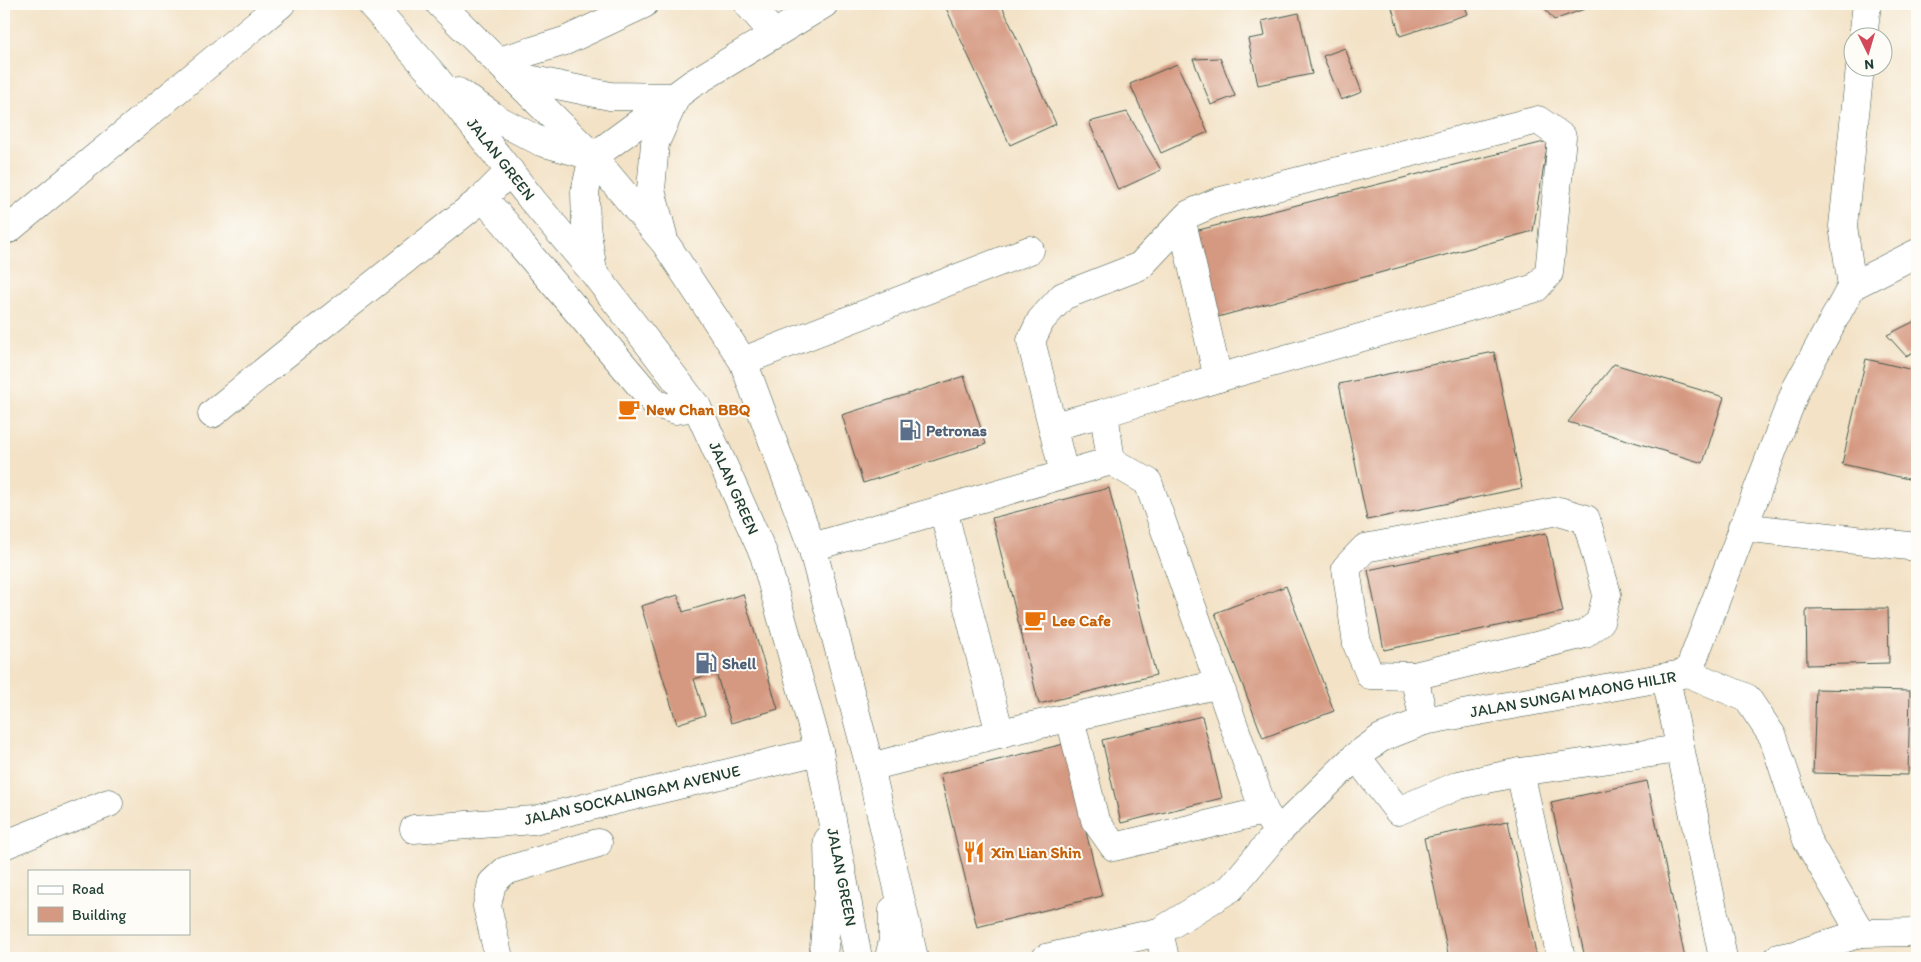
<svg xmlns="http://www.w3.org/2000/svg" width="1921" height="962" font-family="Itim,sans-serif">
  <rect width="100%" height="100%" fill="#fdfcf7"/>
  <filter id="ink" filterUnits="userSpaceOnUse"><feTurbulence type="fractalNoise" baseFrequency=".02" numOctaves="2"/><feDisplacementMap in="SourceGraphic" scale="10" xChannelSelector="R" yChannelSelector="G"/><feConvolveMatrix kernelMatrix="1 2 1 2 8 2 1 2 1" color-interpolation-filters="sRGB"/></filter>
  <filter id="wash" filterUnits="userSpaceOnUse"><feTurbulence type="fractalNoise" baseFrequency=".0096" numOctaves="4" result="noise"/><feDisplacementMap in="SourceGraphic" scale="20" xChannelSelector="R" yChannelSelector="G"/><feGaussianBlur stdDeviation="1.12" result="paint"/><feColorMatrix in="noise" values="0 0 0 0 0 0 0 0 0 0 0 0 0 0 0 0 0 1.4 0 .05"/><feComposite in="paint" operator="in"/></filter>
  <g filter="url(#wash)">
    <rect width="100%" height="100%" fill="#f3e2c6"/>
    <g id="blocks">
      <g fill="#d59981">
        <polygon points="955,4 1001,4 1056,124 1010,145 946,8"/>
        <polygon points="1391,4 1464,4 1468,14 1400,36"/>
        <polygon points="1541,4 1589,4 1590,7 1554,20"/>
        <polygon points="1299,13 1312,74 1258,85 1248,39 1265,36 1262,21"/>
        <polygon points="1345,48 1362,92 1341,100 1323,56"/>
        <polygon points="1220,58 1235,96 1211,105 1193,59"/>
        <polygon points="1177,64 1208,132 1161,153 1130,84"/>
        <polygon points="1127,112 1161,170 1118,190 1089,122"/>
        <polygon points="1548,141 1533,231 1214,318 1191,232"/>
        <polygon points="1917,320 1917,350 1906,356 1887,335"/>
        <polygon points="1494,352 1522,488 1367,520 1339,384"/>
        <polygon points="1866,359 1917,371 1917,481 1842,464"/>
        <polygon points="1614,364 1724,397 1703,463 1568,422"/>
        <polygon points="964,376 986,444 863,483 842,415"/>
        <polygon points="1109,488 1156,675 1039,704 992,518"/>
        <polygon points="1546,533 1563,612 1384,650 1368,570"/>
        <polygon points="1286,586 1334,711 1263,738 1215,613"/>
        <polygon points="743,594 778,709 731,723 716,673 694,679 705,715 677,724 641,606 678,595 683,612"/>
        <polygon points="1888,608 1889,663 1807,665 1806,609"/>
        <polygon points="1816,689 1910,691 1908,775 1813,773"/>
        <polygon points="1202,716 1222,798 1121,823 1102,740"/>
        <polygon points="1064,744 1102,896 977,927 940,774"/>
        <polygon points="1647,781 1685,958 1585,958 1551,802"/>
        <polygon points="1508,821 1537,958 1449,958 1424,838"/>
      </g>
    </g>
  </g>
  <g filter="url(#ink)">
    <use href="#blocks" fill-opacity="0" stroke="#3f564a" stroke-width="1"/>
    <g fill="none" stroke-linecap="round" stroke-linejoin="round">
      <g stroke="#3f564a" stroke-width="29">
        <g id="minor">
          <polyline points="748,4 774,34"/>
          <polyline points="1863,38 1867,4"/>
          <polyline points="499,61 565,41 644,4"/>
          <polyline points="593,157 692,84 824,4"/>
          <polyline points="483,198 506,224 522,246 656,404 676,410 697,407"/>
          <polyline points="1182,222 1218,378"/>
          <polyline points="9,229 281,4"/>
          <polyline points="1852,286 1843,226 1860,68"/>
          <polyline points="743,361 1030,250"/>
          <polyline points="212,414 283,356 483,198 510,171"/>
          <polyline points="1053,426 1104,413"/>
          <polyline points="1064,473 1031,341 1041,320 1063,296 1140,266 1189,214 1217,202 1538,120 1562,137 1549,273 1536,288 1218,378 1104,413 1111,461"/>
          <polyline points="943,509 1000,734"/>
          <polygon points="1559,511 1586,519 1607,594 1600,622 1585,634 1414,676 1370,675 1357,644 1346,568 1365,548"/>
          <polyline points="1742,527 1917,547"/>
          <polyline points="812,547 1111,461 1148,482 1264,811 1278,832"/>
          <polyline points="1688,673 1747,698 1773,737 1807,840 1861,933 1917,932"/>
          <polyline points="1414,676 1424,721"/>
          <polyline points="1666,678 1723,958"/>
          <polyline points="1070,718 1095,820 1114,847 1264,811"/>
          <polyline points="1356,756 1398,811 1459,785 1520,772 1679,749"/>
          <polyline points="870,767 1014,730 1220,684"/>
          <polyline points="1520,772 1561,958"/>
          <polyline points="414,829 534,820 819,751"/>
          <polyline points="4,845 109,803"/>
          <polyline points="1159,932 1165,958"/>
          <polyline points="499,958 487,906 492,883 505,871 598,843"/>
          <polyline points="823,958 829,888 828,840"/>
          <polyline points="1046,958 1159,932 1231,888 1278,832 1356,756 1381,738 1424,721 1688,673 1796,389 1852,286 1917,253"/>
          <polyline points="1778,958 1795,955 1861,933"/>
        </g>
      </g>
      <g stroke="#3f564a" stroke-width="29">
        <g id="major">
          <polyline points="371,4 435,77 533,201 594,273 697,407 764,555 819,751 858,958"/>
          <polyline points="440,4 593,157 665,243 743,361 812,547 870,767 914,958"/>
          <polyline points="514,76 610,96 676,97 655,143 651,190 663,235"/>
          <polyline points="458,92 499,120 541,142 592,156"/>
          <polyline points="593,157 585,192 586,226 593,271"/>
          <polyline points="889,958 893,940 893,910"/>
        </g>
      </g>
      <use href="#minor" stroke="#fff" stroke-width="28"/>
      <use href="#major" stroke="#fff" stroke-width="28"/>
    </g>
  </g>
  <defs>
    <g id="cafe-bare" transform="scale(1.725)"><path d="M-5.5-4.5H6V0H3Q3 3.5 0 3.5H-2.5Q-5.5 3.5-5.5 0ZM3-3.2v2h1.7v-2ZM-6 4.5H4V6H-6Z" fill="#e8710a" stroke="#fdfcf7" stroke-width="2.5" paint-order="stroke"/></g>
    <g id="fuel-bare" transform="scale(1.725)"><path d="M-5.5-6h7V0h2V4h1.3V-2.5L3-4.5l.8-.8L6-3V5H2.5V1h-1V6h-7ZM-4.2-4.7v3.2H.2V-4.7Z" fill="#5c6f8a" stroke="#fdfcf7" stroke-width="2.5" paint-order="stroke"/></g>
    <g id="restaurant-bare" transform="scale(1.725)"><path d="M-5-6h1v4h1v-4h1v4h1v-4h1v5L-1.5 .5V6h-2V.5L-5-1ZM5-6V6H3V1.5H1.5Q1.5-4 5-6Z" fill="#e8710a" stroke="#fdfcf7" stroke-width="2.5" paint-order="stroke"/></g>
  </defs>
  <g fill-rule="evenodd">
    <use href="#cafe-bare" x="629" y="409"/>
    <use href="#fuel-bare" x="910" y="430"/>
    <use href="#cafe-bare" x="1035" y="620"/>
    <use href="#fuel-bare" x="706" y="663"/>
    <use href="#restaurant-bare" x="974" y="852"/>
  </g>
  <g text-anchor="middle" dominant-baseline="central" stroke-width="4" stroke-linejoin="round" paint-order="stroke">
    <g font-size="16" fill="#1f3d34" stroke="#fdfcf7">
      <text transform="translate(501 159) rotate(52)">JALAN GREEN</text>
      <text transform="translate(734 488) rotate(66)">JALAN GREEN</text>
      <text transform="translate(1573 694) rotate(-10)">JALAN SUNGAI MAONG HILIR</text>
      <text transform="translate(632 795) rotate(-13)">JALAN SOCKALINGAM AVENUE</text>
      <text transform="translate(842 877) rotate(79)">JALAN GREEN</text>
    </g>
    <g font-size="16" font-weight="bold" fill="#c56008" stroke="#fdfcf7" text-anchor="start">
      <text x="646" y="409">New Chan BBQ</text>
      <text x="1052" y="620">Lee Cafe</text>
      <text x="991" y="852">Xin Lian Shin</text>
    </g>
    <g font-size="16" font-weight="bold" fill="#4e5e75" stroke="#fdfcf7" text-anchor="start">
      <text x="926" y="430">Petronas</text>
      <text x="722" y="663">Shell</text>
    </g>
  </g>
  <rect width="1921" height="962" fill="none" stroke="#fdfcf7" stroke-width="20"/>
  <rect x="28" y="870" width="162" height="65" fill="#fdfcf7" stroke="#a4b0a9"/>
  <rect x="38" y="886" width="25" height="8" fill="#ffffff" stroke="#a4b0a9"/>
  <text x="72" y="894" font-size="15" fill="#1f3d34">Road</text>
  <rect x="38" y="907" width="25" height="15" fill="#d59981" stroke="#a4b0a9"/>
  <text x="72" y="920" font-size="15" fill="#1f3d34">Building</text>
  <g transform="translate(1868 52) rotate(175)"><circle r="24" fill="#fdfcf7" stroke="#a4b0a9"/>
  <path d="M0-4L9 19L0 12L-9 19Z" fill="#d1495b"/>
  <text y="-8" font-size="14" font-weight="bold" text-anchor="middle" fill="#1f3d34">N</text>
  </g>
</svg>
